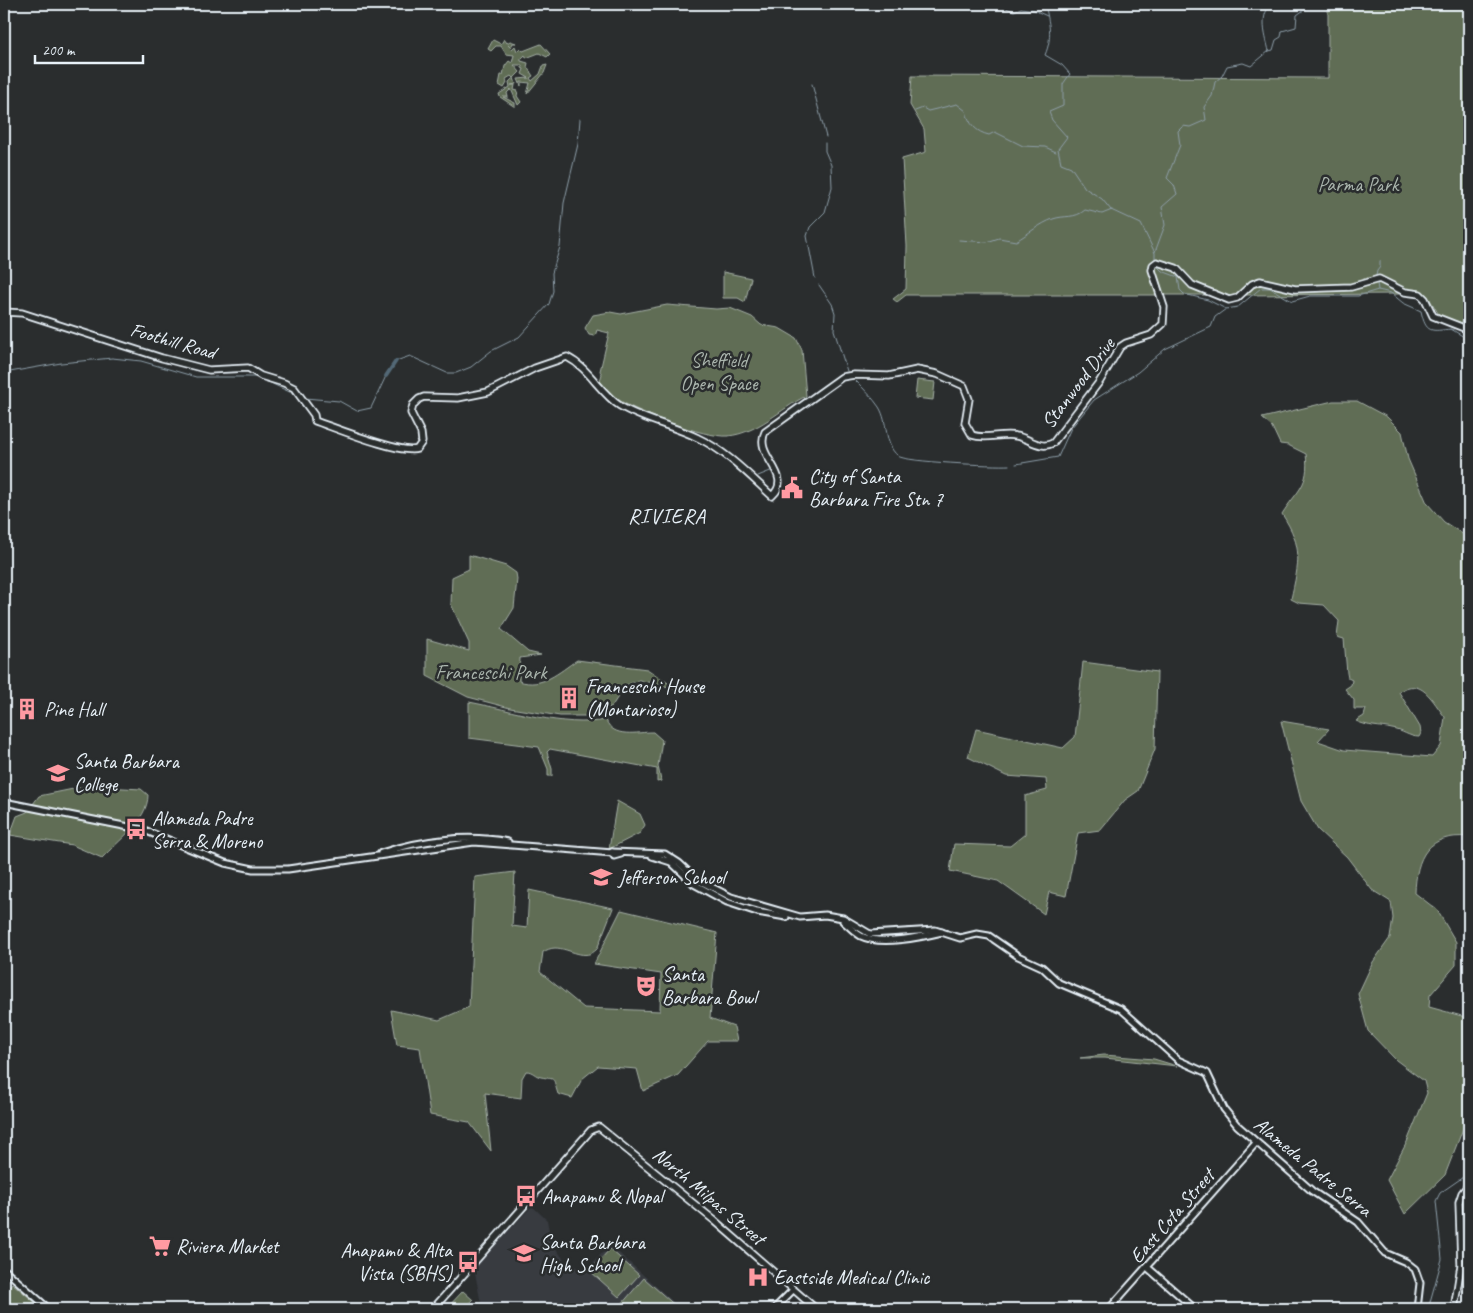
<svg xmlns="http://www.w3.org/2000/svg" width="1473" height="1313" font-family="Caveat,sans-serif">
  <rect width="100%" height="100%" fill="#2a2d2e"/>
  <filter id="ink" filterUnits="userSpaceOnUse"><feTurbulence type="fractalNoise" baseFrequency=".02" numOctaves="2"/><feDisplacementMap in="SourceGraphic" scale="10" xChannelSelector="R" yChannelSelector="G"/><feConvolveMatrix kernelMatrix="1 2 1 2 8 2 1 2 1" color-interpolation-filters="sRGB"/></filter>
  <g filter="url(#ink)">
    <polygon fill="#373a41" points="532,1206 547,1220 551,1242 565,1261 585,1271 610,1245 681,1309 482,1309 474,1268"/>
    <g fill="#616d54" stroke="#a4afa6">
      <polygon points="1328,4 1469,4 1469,330 1441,318 1429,298 1402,294 1239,295 1234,299 1222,295 906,295 897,302 893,299 906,289 907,246 902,159 926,152 924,129 910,105 912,76 1328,78"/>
      <polygon points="504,39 507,43 510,41 516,43 513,43 511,47 508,45 512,49 515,46 517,51 520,48 523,51 541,44 550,54 547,57 539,53 526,58 525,55 521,59 521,61 528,63 527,67 533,76 530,78 532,81 540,74 543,66 547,65 544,73 527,94 530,83 521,82 521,86 518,79 529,78 522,74 524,69 522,68 522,65 514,65 520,72 514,78 516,84 511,85 515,85 514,90 518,91 517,96 521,102 518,105 511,89 507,93 508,97 503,97 515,103 515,107 500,97 499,94 510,87 509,82 513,78 511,76 506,79 507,83 504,88 499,85 501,75 503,75 505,66 509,61 512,63 514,55 506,54 501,46 496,46 491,51 488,49 493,40 501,44"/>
      <polygon points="723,272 751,278 745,302 738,298 723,298"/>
      <path d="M667,305l49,4 14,-1 22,9 9,8 18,3 17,10 6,12 4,46c-26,13 -48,37 -78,40 -23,2 -93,-24 -112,-38 -6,-5 -11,-11 -16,-17l2,-7 -2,-3 9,-38 -12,-3 -2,6 -6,-1 -4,-7 8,-13 17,-3 11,2z"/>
      <polygon points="917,380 935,382 933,400 915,398"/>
      <path d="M1333,401h24l30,16 15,15 6,27 19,44 17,19 25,16v299c-41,-4 -53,20 -54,56l22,17 19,32v23l-26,30 -1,12 40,11v65l-3,38 -21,54 -40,39 -18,-34 20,-38 20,-49 -3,-12 -28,-21 -28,-29 -10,-37 15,-32 17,-24 3,-20 -2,-16 -19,-12 -25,-33 -29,-27 -17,-29 -20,-80 48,8 -11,12 26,9 88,7 9,-11 4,-29c-12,-15 -24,-42 -46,-25l21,35 1,6 -2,4c-10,0 -17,-7 -27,-8 -12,-3 -24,-2 -36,-8l8,-5 2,-7h-12v-9l-9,-11 6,-4 1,-5 -4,-2 -1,-5 -3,-34 -7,-2 2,-16 -15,-16 -25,-2 -8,-4c8,-37 13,-51 -9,-85 15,-24 28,-28 24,-60l-18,-9 -8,-1 -8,-17 -10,-9z"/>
      <path d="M469,555l37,11 10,7 1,6 -3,29 -13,21 27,23 13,3 -21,3 -1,23c23,8 40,-9 58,-21l70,9 30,20 -38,-9 -14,6 -13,20 -18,10h-34l-50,-8 -42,-11 -41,-21v-37l42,12v-8l-18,-39 1,-27 17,-8z"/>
      <polygon points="1083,662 1157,672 1155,749 1138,791 1125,800 1100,830 1078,833 1066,896 1049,892 1044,914 998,881 950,871 954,844 1010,846 1025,834 1025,796 1047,790 1046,779 1006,776 968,757 976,729 1063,748 1075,737"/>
      <path d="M469,702c43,8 94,26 137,18 7,19 31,12 47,12l9,8 -4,26 3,15 -4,1v-13l-107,-20 -3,3 5,17v7h-4v-7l-9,-22 -70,-9z"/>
      <path d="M88,786l53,3 7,6c0,25 -30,46 -46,63l-30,-13 -62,-10 7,-19 10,-4 12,-16z"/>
      <polygon points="617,801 640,814 645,825 640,833 609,849"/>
      <path d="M515,872l-3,54 15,2 2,-38 84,18 -16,41c-12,13 -27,-1 -42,-1 -4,0 -9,2 -12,4l-3,20 44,36 76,3 1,-37 -67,-10 27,-54 96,23 -7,85 24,9 3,14h-29l-30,34 -35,16 -6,-22 -39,-3 -16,13 -10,19 -14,-4c-6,-18 -1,-14 -17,-17 -6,-1 -8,-6 -15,-6l-4,7 -1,20 -36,-5 6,58 -22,-29 -39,-7 -10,-67 -23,-3 -6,-35 48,10 30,-13 6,-130z"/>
      <polygon points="1104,1055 1154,1059 1177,1066 1105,1058 1080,1058"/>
      <polygon points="610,1249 639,1275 619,1297 590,1271"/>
      <polygon points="644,1278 679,1309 627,1309 621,1305"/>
      <polygon points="12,1283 43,1309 4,1309 4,1292"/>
      <polygon points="463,1291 473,1300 467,1306 471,1309 446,1309"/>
    </g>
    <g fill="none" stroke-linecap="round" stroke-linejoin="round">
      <g stroke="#8e9faa" stroke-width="1">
        <polyline points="1001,4 1001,6 1014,11 1021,8 1034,10 1047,16"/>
        <path d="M1045,4c4,19 8,32 0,51l17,10 8,9 -7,10v22l-14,6 3,8 15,17 -9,12 3,14 10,4 14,21 17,11 9,11 30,14 14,29v6"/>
        <polyline points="1269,51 1273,50 1276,40 1281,37 1282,31 1296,27 1297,15 1312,4"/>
        <polyline points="812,84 826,137"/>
        <path d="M915,111l8,-3 5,3 29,-7 9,7c3,13 10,21 23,24l6,-3 28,14 22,1 11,5"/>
        <path d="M959,240l28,2 12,-4 17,3c12,-7 25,-18 37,-22 11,-4 22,0 32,-9l17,4 10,-4"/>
        <path d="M1155,252l10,-27 -3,-18 15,-13 -3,-9 -7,-7 13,-33 -2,-14 5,-5 7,1 16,-7 -2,-13 8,-11 3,-14 7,-6 5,-10 16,-3 8,3 18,-15c-3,-13 -9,-31 -1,-43l10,-4"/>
        <path d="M1157,266l5,5 16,6 2,13 4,4 24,6 18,9 12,-2 23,-19h9l22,13 18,-5h48l20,-6 13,3 12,10 18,8c5,23 10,20 30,18l18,11"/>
        <polyline points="1376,276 1377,271 1380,267 1380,261"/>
        <polyline points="815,278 807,236 810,227 825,212 832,187 831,165 825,151 825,143"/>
        <polyline points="1377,283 1378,290"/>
        <polyline points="819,285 832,304 835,313 834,330 847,371"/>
        <polyline points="396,361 410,356 447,373 456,373 471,367 491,351 519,337 549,304 553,291 552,273 560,247 564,203 578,144 580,119"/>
        <polyline points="4,373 61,363 112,358 141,361 196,377 258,377"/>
        <polyline points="264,380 296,395"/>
        <path d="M856,381c8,8 17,17 23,26 10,16 4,36 19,49 6,6 97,10 111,9"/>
        <polyline points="305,398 339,401 357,411 371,408 386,376"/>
        <polyline points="1016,464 1058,457 1071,428 1094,400 1138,372 1165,349 1211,327 1215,317 1226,309"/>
        <polyline points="758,476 773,470"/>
        <polyline points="1428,1309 1442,1259 1436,1201 1440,1193 1469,1173"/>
      </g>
      <polyline stroke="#526876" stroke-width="4" points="386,376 396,361"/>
      <g stroke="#e8f1f8" stroke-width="9">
        <g id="tertiary">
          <polyline points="4,802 144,830 225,863 253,869 288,869 474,842 613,853"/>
          <polyline points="612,852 665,854 679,863 696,879 731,897 800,917 825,915 843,918 870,934 935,930 960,938 977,934 989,936 1018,956 1042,967 1059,983 1121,1009 1178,1060 1207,1073 1224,1109 1237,1125 1312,1191 1358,1222 1385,1253 1406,1262 1415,1269 1420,1283 1417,1309"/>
          <polyline points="612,852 614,856 621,854"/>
          <path d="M381,853c39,-13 86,-19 127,-11"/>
          <polyline points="652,856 671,862 694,884 727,902 757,912 786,917"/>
          <path d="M843,921c6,5 11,11 18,15 20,10 60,1 81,-4"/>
          <polyline points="1147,1267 1195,1309"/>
          <polyline points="4,1269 49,1309"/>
          <polyline points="774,1309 793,1290"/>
          <polyline points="1109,1309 1256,1143"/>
        </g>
      </g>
      <g stroke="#e8f1f8" stroke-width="9">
        <g id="secondary">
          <path d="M4,312l18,1 140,45 47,12 39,-2 13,8 23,7 10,5 20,27 1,6c18,6 87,34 102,28l5,-7 -1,-9 -10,-20 2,-8 6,-6 5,-2 34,1 30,-6 47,-24 32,-11c22,11 33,36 53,49 25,15 52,19 78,32 28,13 51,37 74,58 23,-21 -19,-40 -7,-64l77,-55 12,-2 35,1 28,-6 20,4 27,12 5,13 -4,24 7,12c14,5 29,-2 44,1 13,2 24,14 37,7l47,-62 20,-34 6,-4 25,-8 12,-11 1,-17 -12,-37 1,-5 4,-3 19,6 16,17 37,15 8,-2 15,-14 8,-3 35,8 56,-2 28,-8 26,13 15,2 5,5 8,17 36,14"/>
          <polyline points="433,1309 591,1130 599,1127 715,1221 816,1309"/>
          <polyline points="1454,1309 1461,1265 1459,1202 1462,1193 1469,1184"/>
        </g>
      </g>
      <use href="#tertiary" stroke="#2a2d2e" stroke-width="5"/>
      <use href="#secondary" stroke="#2a2d2e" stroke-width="5.5"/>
    </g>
  </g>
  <defs>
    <g id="civic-bare" transform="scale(1.725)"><path d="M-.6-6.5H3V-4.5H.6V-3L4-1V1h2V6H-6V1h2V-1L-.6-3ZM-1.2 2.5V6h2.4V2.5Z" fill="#ff9aa2" stroke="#2a2d2e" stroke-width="2.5" paint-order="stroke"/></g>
    <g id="building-bare" transform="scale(1.725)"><path d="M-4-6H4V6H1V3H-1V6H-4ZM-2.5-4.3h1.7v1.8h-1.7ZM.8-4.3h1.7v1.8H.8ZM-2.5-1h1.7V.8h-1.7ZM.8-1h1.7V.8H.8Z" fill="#ff9aa2" stroke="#2a2d2e" stroke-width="2.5" paint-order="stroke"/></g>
    <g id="university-bare" transform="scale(1.725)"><path d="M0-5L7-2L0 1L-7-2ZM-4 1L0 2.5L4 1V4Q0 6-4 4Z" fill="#ff9aa2" stroke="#2a2d2e" stroke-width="2.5" paint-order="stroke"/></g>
    <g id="bus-bare" transform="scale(1.725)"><path d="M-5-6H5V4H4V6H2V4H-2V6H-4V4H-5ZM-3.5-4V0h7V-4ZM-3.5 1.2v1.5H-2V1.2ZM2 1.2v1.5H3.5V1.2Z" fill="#ff9aa2" stroke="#2a2d2e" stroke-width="2.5" paint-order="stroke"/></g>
    <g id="school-bare" transform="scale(1.725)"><path d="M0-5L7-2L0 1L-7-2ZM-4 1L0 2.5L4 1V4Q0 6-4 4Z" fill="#ff9aa2" stroke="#2a2d2e" stroke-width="2.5" paint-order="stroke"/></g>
    <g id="theatre-bare" transform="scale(1.725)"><path d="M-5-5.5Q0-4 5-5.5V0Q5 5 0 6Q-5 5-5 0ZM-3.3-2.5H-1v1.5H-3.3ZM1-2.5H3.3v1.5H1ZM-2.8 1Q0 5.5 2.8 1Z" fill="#ff9aa2" stroke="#2a2d2e" stroke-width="2.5" paint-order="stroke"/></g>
    <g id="supermarket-bare" transform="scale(1.725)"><path d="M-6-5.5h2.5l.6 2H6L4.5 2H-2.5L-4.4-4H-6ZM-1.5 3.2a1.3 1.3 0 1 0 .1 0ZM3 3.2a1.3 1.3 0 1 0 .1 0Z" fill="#ff9aa2" stroke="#2a2d2e" stroke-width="2.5" paint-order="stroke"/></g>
    <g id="hospital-bare" transform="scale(1.725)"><path d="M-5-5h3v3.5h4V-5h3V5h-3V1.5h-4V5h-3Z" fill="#ff9aa2" stroke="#2a2d2e" stroke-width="2.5" paint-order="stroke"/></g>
  </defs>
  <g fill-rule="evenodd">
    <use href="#civic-bare" x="792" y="488"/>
    <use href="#building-bare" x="569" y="698"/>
    <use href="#building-bare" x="27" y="709"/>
    <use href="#university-bare" x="58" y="773"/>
    <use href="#bus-bare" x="136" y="829"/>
    <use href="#school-bare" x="601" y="877"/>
    <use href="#theatre-bare" x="646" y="986"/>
    <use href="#bus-bare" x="526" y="1196"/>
    <use href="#supermarket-bare" x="160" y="1246"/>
    <use href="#school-bare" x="524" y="1253"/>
    <use href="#bus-bare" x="468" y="1262"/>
    <use href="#hospital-bare" x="758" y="1277"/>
  </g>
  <g text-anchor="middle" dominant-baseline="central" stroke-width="5" stroke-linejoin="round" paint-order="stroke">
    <g font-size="20" fill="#abb6ae" stroke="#2a2d2e">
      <text x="1358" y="184">Parma Park</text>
      <text x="719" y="360">Sheffield<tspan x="719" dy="23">Open Space</tspan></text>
      <text x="491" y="672">Franceschi Park</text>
    </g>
    <g font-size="20" fill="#e8f1f8" stroke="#2a2d2e">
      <text transform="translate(173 341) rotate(16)">Foothill Road</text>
      <text transform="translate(1078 383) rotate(-53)">Stanwood Drive</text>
      <text transform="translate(1313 1167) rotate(39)">Alameda Padre Serra</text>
      <text transform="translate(709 1196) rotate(40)">North Milpas Street</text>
      <text transform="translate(1172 1216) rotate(-49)">East Cota Street</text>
    </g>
    <g font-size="20" fill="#e8f1f8" stroke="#2a2d2e" text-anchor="start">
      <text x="809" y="476">City of Santa<tspan x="809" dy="23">Barbara Fire Stn 7</tspan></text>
      <text x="586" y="686">Franceschi House<tspan x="586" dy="23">(Montarioso)</tspan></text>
      <text x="44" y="709">Pine Hall</text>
      <text x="74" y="761">Santa Barbara<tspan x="74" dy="23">College</tspan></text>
      <text x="152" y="818">Alameda Padre<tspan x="152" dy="23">Serra &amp; Moreno</tspan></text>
      <text x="618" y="877">Jefferson School</text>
      <text x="662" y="974">Santa<tspan x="662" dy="23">Barbara Bowl</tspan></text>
      <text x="542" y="1196">Anapamu &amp; Nopal</text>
      <text x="540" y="1242">Santa Barbara<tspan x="540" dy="23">High School</tspan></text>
      <text x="176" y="1246">Riviera Market</text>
      <text x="452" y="1250" text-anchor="end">Anapamu &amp; Alta<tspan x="452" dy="23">Vista (SBHS)</tspan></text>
      <text x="774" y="1277">Eastside Medical Clinic</text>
    </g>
    <g font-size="21" letter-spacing="1" fill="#e8f1f8" stroke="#2a2d2e">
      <text x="667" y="516">RIVIERA</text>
    </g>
  </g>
  <rect width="1473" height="1313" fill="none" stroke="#2a2d2e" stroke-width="20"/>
  <rect x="10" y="10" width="1453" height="1293" fill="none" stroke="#e8f1f8" stroke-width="2" filter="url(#ink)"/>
  <path d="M35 55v8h108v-8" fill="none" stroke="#e8f1f8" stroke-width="2.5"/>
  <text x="42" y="55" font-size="15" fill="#e8f1f8" stroke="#2a2d2e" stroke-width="4" paint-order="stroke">200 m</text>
</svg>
